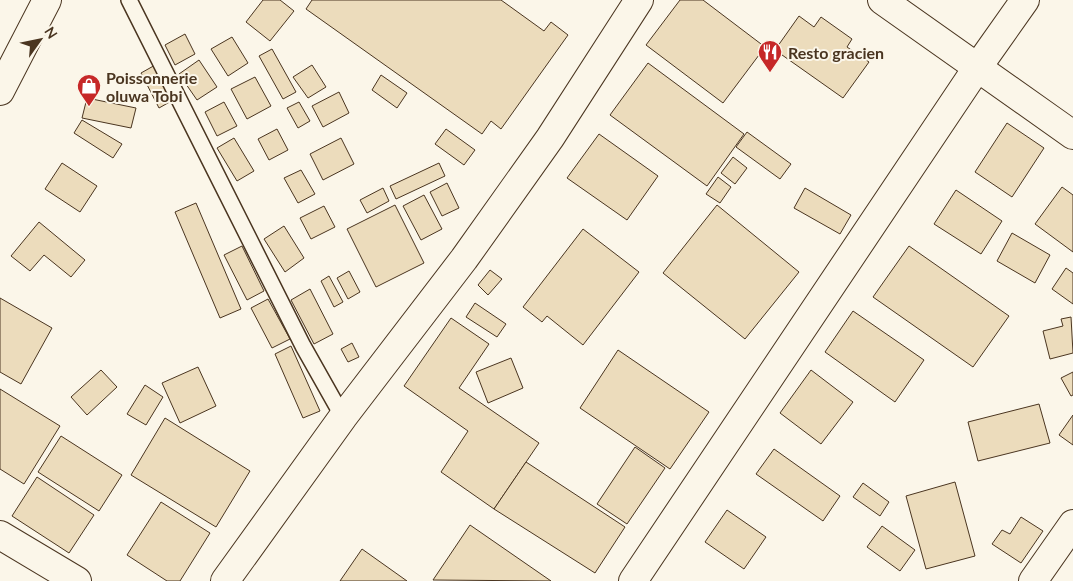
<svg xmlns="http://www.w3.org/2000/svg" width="1073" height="581" font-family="Lato,sans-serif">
  <rect width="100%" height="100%" fill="#fbf6e9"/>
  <g fill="#ecdcbc" stroke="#4a3520">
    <polygon points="263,0 280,0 294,11 270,41 246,22"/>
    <polygon points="312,0 501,0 544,31 551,22 568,35 501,129 491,121 482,134 306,9"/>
    <polygon points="680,0 703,0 765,47 723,103 646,45"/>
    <polygon points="799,16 814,27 821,17 852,39 847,47 869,62 843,98 775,50"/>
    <polygon points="185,34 195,54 175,65 165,45"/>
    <polygon points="232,37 248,63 228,76 211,49"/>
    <polygon points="272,49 296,92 283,99 259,56"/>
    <polygon points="199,60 217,87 197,100 179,74"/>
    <polygon points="648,63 744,134 707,186 610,115"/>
    <polygon points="157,64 175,99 159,108 141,73"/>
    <polygon points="312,65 326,87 308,98 293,77"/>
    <polygon points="381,75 407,93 397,108 372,90"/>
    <polygon points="255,77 271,106 247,119 231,89"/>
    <polygon points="339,92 349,113 323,127 312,106"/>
    <polygon points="87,98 136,108 131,128 82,118"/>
    <polygon points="224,102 237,126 217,136 205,112"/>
    <polygon points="299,102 310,121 298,128 287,108"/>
    <polygon points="82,120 122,144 113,158 74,133"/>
    <polygon points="1007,123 1044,148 1012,197 975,172"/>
    <polygon points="277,129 288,150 269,160 258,139"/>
    <polygon points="446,129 475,150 464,165 435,144"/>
    <polygon points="747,132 791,164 780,179 736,147"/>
    <polygon points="599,134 658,176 627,220 567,178"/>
    <polygon points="234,138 254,171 237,181 217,148"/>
    <polygon points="341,138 354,164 323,180 310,154"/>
    <polygon points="733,157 747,168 735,184 721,173"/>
    <polygon points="62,163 97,186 80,212 45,189"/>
    <polygon points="439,163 445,176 396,199 390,186"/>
    <polygon points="301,170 315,194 298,203 284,178"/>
    <polygon points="718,177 731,187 720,203 706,194"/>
    <polygon points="447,183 459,208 442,216 430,192"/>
    <polygon points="1062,187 1073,195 1073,252 1035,224"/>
    <polygon points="383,188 389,201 367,213 360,200"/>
    <polygon points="805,188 851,215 840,234 794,208"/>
    <polygon points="956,190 1002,221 981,254 934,224"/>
    <polygon points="424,195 442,229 421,240 403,206"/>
    <polygon points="196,203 241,309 220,318 175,212"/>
    <polygon points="395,205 424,263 376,287 347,229"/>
    <polygon points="717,205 799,272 745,339 663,273"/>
    <polygon points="324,206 335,227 311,239 300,218"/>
    <polygon points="39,222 85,260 71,277 44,255 30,271 11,256"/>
    <polygon points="284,226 304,258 285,272 264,239"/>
    <polygon points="583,229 639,272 583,345 547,316 542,322 523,307"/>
    <polygon points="1012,233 1050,255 1035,283 997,261"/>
    <polygon points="242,246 264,291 247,300 224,255"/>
    <polygon points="909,246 1009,316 973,367 873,297"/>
    <polygon points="1066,268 1073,273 1073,304 1052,289"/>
    <polygon points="490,270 502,279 488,295 478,285"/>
    <polygon points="349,271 360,292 348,299 337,278"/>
    <polygon points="329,276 343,302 334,307 321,281"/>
    <polygon points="310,289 333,334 314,344 291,300"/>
    <polygon points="0,298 52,328 21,384 0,372"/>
    <polygon points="268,299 290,339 272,348 251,308"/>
    <polygon points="475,303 506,324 497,337 466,317"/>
    <polygon points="853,311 924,360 895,402 825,352"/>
    <polygon points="1071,317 1073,353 1050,359 1043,331 1063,326 1061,319"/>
    <polygon points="451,318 489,344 459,388 539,443 494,509 441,472 468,431 404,386"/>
    <polygon points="352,343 359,357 348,362 341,349"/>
    <polygon points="291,346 320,411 303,418 275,354"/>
    <polygon points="618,350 709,412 670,469 580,408"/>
    <polygon points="511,358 523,388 488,403 476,372"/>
    <polygon points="198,367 216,406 180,423 162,383"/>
    <polygon points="101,370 117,387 87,415 71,397"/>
    <polygon points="811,370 853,402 821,444 780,413"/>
    <polygon points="1073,372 1073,395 1071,396 1061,378"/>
    <polygon points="145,385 163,397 146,425 127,414"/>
    <polygon points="0,389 60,426 24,484 0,469"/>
    <polygon points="1039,404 1050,443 978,461 968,422"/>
    <polygon points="1073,415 1073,445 1059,435"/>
    <polygon points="165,418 250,471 216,527 131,475"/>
    <polygon points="61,436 122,475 99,511 38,472"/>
    <polygon points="635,447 665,468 627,524 597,504"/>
    <polygon points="774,449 840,496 823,521 756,474"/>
    <polygon points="526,462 625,527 595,573 494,509"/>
    <polygon points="37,477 94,515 69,553 12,516"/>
    <polygon points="955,482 975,556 926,569 906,496"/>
    <polygon points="863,483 889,502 880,516 853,497"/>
    <polygon points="161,502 210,533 180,581 167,581 127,555"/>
    <polygon points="727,510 766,537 744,569 705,542"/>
    <polygon points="1021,517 1043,531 1021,563 992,544 1002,530 1010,534"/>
    <polygon points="470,525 551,581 433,580"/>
    <polygon points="882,526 915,550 900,571 867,547"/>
    <polygon points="362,549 407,581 340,581"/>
  </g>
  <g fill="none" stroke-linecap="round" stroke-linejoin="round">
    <g stroke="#4a3520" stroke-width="18">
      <polyline id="lane" points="129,0 303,346 343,417"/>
    </g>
    <g stroke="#4a3520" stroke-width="30">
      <g id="street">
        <polyline points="882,0 1073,135"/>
        <polyline points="0,535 77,581"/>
        <polyline points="225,581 343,417 464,259 550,138 639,0"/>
        <polyline points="633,581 977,68 1025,0"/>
        <polyline points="1033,581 1073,524"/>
      </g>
    </g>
    <g stroke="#4a3520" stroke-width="30">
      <polyline id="highway" points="0,91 47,0"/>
    </g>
    <use href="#lane" stroke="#fbf6e9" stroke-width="15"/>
    <use href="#street" stroke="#fbf6e9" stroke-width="28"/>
    <use href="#highway" stroke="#fbf6e9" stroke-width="28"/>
  </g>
  <defs>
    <g id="restaurant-pin" transform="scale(1.25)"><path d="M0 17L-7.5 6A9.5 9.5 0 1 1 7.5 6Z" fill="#c62828" stroke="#fbf6e9"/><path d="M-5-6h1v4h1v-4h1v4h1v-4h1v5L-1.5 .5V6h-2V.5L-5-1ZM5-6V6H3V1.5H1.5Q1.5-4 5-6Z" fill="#fff"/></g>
    <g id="shop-pin" transform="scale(1.25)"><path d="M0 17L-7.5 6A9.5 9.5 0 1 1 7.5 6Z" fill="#c62828" stroke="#fbf6e9"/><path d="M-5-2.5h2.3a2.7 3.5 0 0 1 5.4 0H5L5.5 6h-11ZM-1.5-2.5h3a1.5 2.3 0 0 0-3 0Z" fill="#fff"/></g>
  </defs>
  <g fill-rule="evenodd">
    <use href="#restaurant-pin" x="770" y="52"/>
    <use href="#shop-pin" x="89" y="86"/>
  </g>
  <g text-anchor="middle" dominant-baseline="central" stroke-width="4" stroke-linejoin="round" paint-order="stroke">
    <g font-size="16" font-weight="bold" fill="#4a3520" stroke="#fbf6e9" text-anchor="start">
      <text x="788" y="52">Resto gracien</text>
      <text x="106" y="77">Poissonnerie<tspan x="106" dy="18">oluwa Tobi</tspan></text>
    </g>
  </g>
  <g transform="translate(40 40) rotate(57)" stroke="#fbf6e9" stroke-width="4" paint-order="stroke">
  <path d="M0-4L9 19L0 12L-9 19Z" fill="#4a3520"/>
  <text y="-8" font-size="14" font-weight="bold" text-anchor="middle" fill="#4a3520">N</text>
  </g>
</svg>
